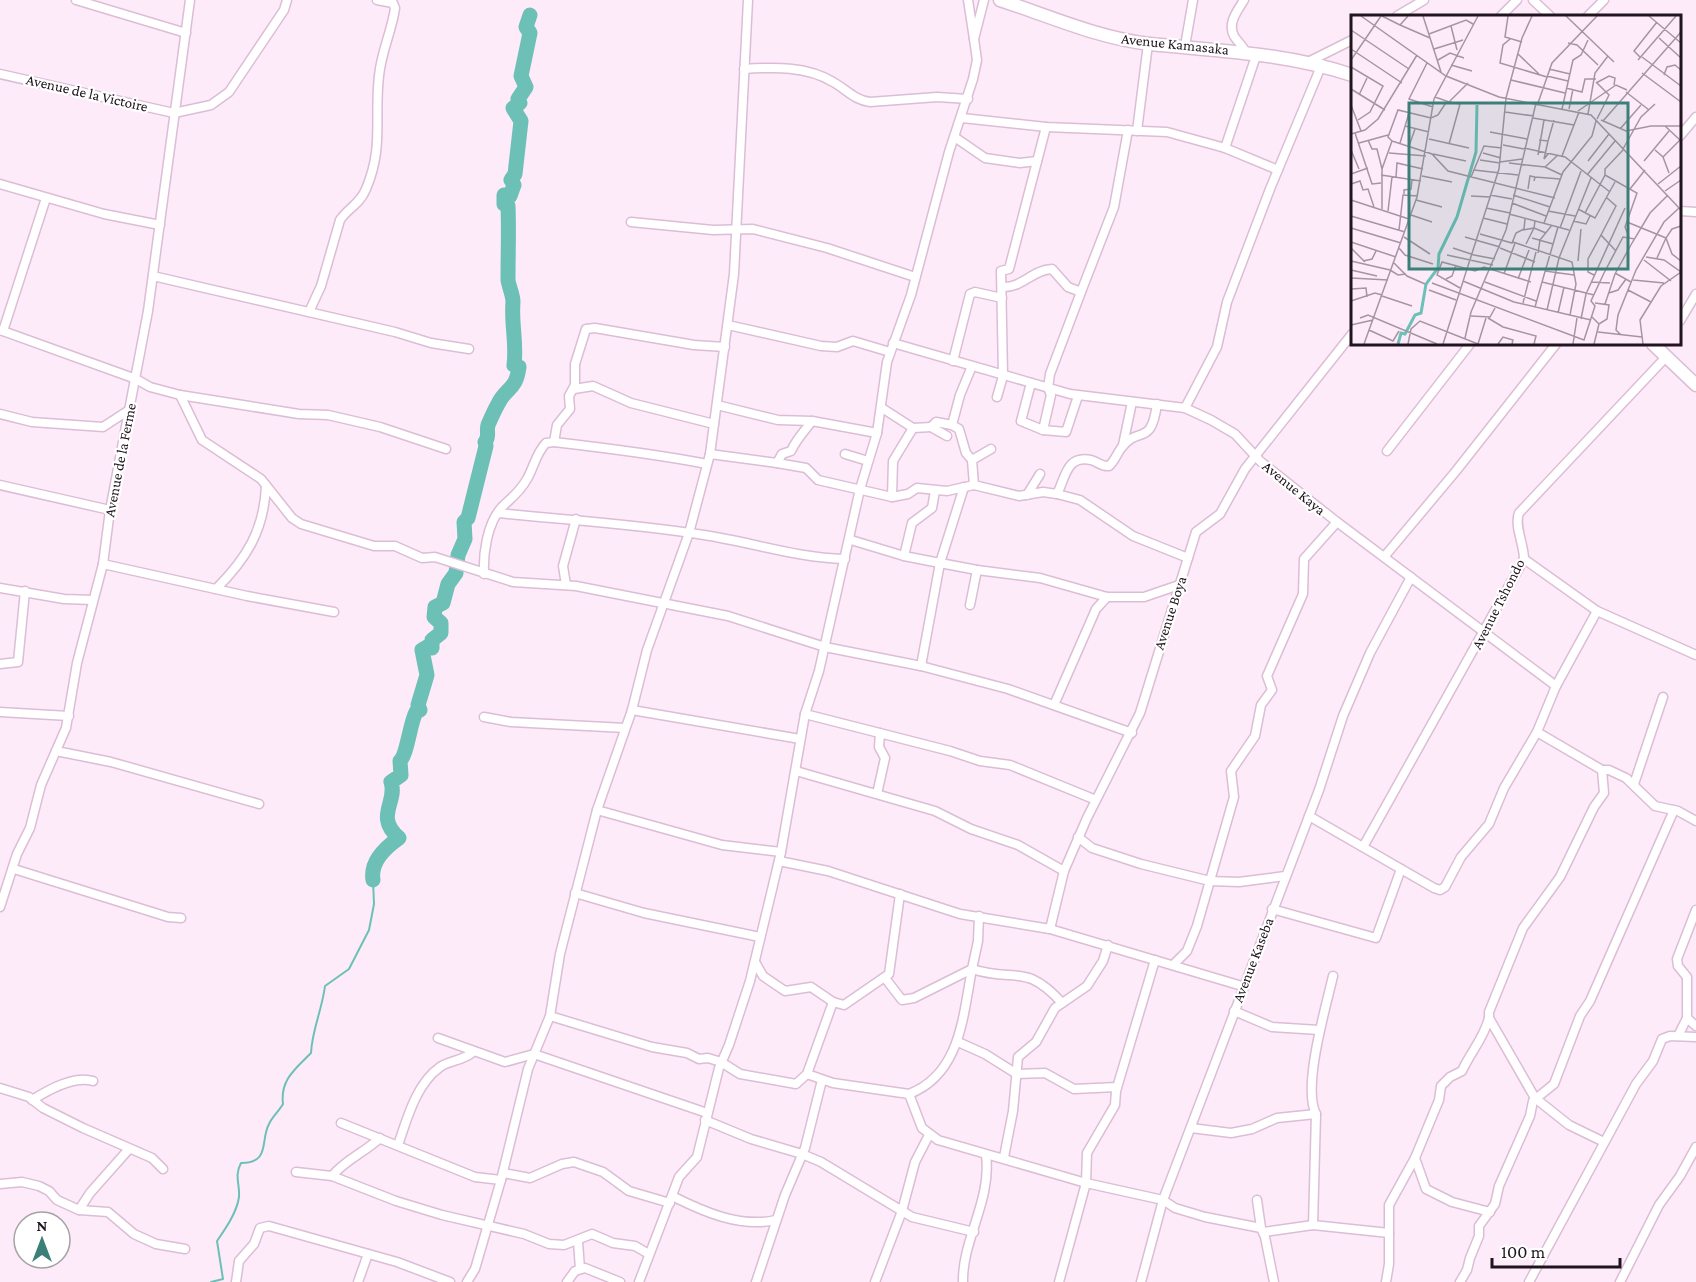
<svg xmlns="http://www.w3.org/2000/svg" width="1696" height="1282" font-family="'Crimson Pro',serif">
  <rect width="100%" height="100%" fill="#feebfa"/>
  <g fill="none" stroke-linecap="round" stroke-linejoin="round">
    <path stroke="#6cc0b6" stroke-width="2" d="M211,1282l12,-3 -6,-38c9,-13 20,-29 22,-44 1,-13 -5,-21 2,-34 30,0 19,-23 28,-39 3,-7 10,-13 14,-20 -3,-24 12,-35 28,-51 1,-23 11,-43 14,-67l24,-17 20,-39 5,-26 -1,-24"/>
    <path stroke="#6cc0b6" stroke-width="15" d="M373,880c-3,-18 13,-33 26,-42 -25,-22 -1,-36 -8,-56l10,-7 -1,-14c7,-6 10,-38 16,-49l4,-2 -2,-5 9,-30 -5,-25 5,-3 5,1v-8l9,-7v-10l-7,-6 1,-10 8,-4 5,-19 8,-11 2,-18 7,-16 -1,-17 4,-4 18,-72 -1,-4c5,-6 1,-10 3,-17 3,-7 6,-14 10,-21 8,-17 18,-13 21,-37l-5,-2c3,-22 -3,-41 -1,-63 0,-7 -4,-15 -5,-22 0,-26 1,-50 0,-74l-4,-2v-9l6,1 4,-11 -3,-5 4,-6 6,-53 -8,-13 7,-5 -2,-4 8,-12 -5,-11 9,-43 -4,-6 4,-12"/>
    <g stroke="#dcbdd6" stroke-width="11">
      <g id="street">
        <polyline points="76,0 186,33"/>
        <polyline points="968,0 974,39"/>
        <path d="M1244,0c-6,10 -17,23 -10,36 3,5 8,9 11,15"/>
        <polyline points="1533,0 1550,16"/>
        <polyline points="1397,16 1424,0"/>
        <polyline points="1501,16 1517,0"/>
        <polyline points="1588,16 1604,0"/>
        <polyline points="1185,46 1193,0"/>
        <polyline points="1310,61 1352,40"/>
        <path d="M744,69c30,-2 63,-3 89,13 13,7 21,18 37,20l67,-5 31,2"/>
        <polyline points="0,74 174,113 211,105 229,92 284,10 287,0"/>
        <polyline points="962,118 1046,127 1167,132 1225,148 1278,170"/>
        <polyline points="1137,131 1148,44"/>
        <polyline points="1680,136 1696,117"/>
        <polyline points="956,138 985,158 1020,163 1037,161"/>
        <polyline points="1225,148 1257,53"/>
        <polyline points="0,184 104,214 160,225"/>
        <polyline points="1680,211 1696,212"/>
        <polyline points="631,222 713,230 753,229 827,248 915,277"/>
        <polyline points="153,276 395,332 431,343 469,349"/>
        <path d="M1003,287c19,1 29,-17 49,-18l16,18 13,5 33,-85 14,-77"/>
        <path d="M309,312l12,-26 19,-66c8,-12 20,-16 26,-31 18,-42 8,-71 13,-113 2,-24 13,-45 16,-68l-2,-5 -16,-3"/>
        <polyline points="1680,321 1696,294"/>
        <polyline points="728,325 821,346 837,347 853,341 890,352"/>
        <polyline points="0,330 136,379 150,387 180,395 202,440 261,479 292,518 301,524 374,546 395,546 422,558 435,557 513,582 576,586 728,616 825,647 921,666 1008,689 1132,733"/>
        <polyline points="3,331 46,198"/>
        <polyline points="893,343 1070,394 1185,408 1211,420 1235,434 1260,461 1337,522 1556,686"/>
        <polyline points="953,361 970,294 975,292 1002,298"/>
        <polyline points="972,366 960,395 952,425 959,429 966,453 972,460"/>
        <polyline points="1031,383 1021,421 1043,430"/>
        <polyline points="574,389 593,386 631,403 714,424"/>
        <polyline points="180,395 299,414 328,415 380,427 446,449"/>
        <polyline points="1078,396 1066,432 1043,430 1051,395 1048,388 1050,374 1081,292"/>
        <polyline points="997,397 1003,376 1001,271 1009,269 1046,127"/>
        <polyline points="717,405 778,420 812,421"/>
        <polyline points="882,408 913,428 931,427"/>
        <polyline points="1185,408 1217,347 1227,302 1270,189 1322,64"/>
        <polyline points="0,414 32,422 103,427 129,410"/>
        <polyline points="947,436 931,427 936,422 952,425"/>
        <path d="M554,442c52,6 102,12 153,22"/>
        <polyline points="1123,445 1132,402"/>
        <polyline points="1387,451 1470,344"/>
        <path d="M710,454l67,9 5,-9 9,-3c6,-13 13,-19 21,-30l65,12"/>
        <polyline points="845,454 868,461"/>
        <path d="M777,463l29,5 12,12 74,17 16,-3 9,-6 30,3 27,-6 45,11 24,-4 14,2c9,-17 9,-39 34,-34 7,2 11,7 18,6 7,-6 8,-14 14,-20 16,-20 28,1 34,-42"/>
        <polyline points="0,485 110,510"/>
        <polyline points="974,485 972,460 991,449"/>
        <polyline points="935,491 932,508 912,523 904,556 940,563 964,487"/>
        <polyline points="1057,494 1080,500 1133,536 1188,558"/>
        <polyline points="1027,495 1040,474"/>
        <polyline points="892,497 893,461 913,428"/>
        <path d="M498,513c68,7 138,11 206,22 47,7 93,23 141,24"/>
        <polyline points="851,540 904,556"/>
        <polyline points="1384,557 1456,471 1556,344"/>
        <polyline points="1524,559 1597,611 1696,655"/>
        <polyline points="103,564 247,596 334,612"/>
        <path d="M484,574c-1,-20 3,-51 18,-67 9,-9 18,-15 25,-28 7,-12 9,-26 19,-36l8,-1 3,-17 13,-16 -1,-13 6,-11v-21l11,-35 9,-1 99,17 31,2"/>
        <polyline points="566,585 563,566 576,519"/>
        <polyline points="0,588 64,599 93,600"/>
        <path d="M216,589c30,-30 48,-58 50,-103"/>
        <polyline points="970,605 977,570 1040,578 1107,597 1144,597 1179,585"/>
        <polyline points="0,664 18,662 25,591"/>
        <polyline points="921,666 940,563 977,570"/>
        <polyline points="1054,705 1096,609 1107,597"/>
        <polyline points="632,710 800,739"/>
        <polyline points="0,712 69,716"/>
        <polyline points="805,714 950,751 980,761 1010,765 1096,800"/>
        <polyline points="484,717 511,722 625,728"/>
        <polyline points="1537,732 1602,770 1604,793 1594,807 1560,877 1523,928 1489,1012 1489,1018 1535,1098 1569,1125 1604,1142"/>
        <polyline points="56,751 111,762 259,804"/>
        <polyline points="1602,770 1609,770 1626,778 1655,806 1678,811 1696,821"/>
        <polyline points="796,771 935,811 971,829 1018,845 1064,871"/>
        <polyline points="1634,784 1663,697"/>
        <polyline points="877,794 885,758 879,747 880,733"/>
        <polyline points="597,810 722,845 781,852"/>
        <polyline points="1309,816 1434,888 1440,890 1445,887 1461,857 1489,824 1504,788 1537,732 1556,686 1597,611"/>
        <polyline points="1078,837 1092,848 1141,864 1210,881 1239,882 1285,876"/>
        <path d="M1363,847l161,-288c0,-15 -10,-33 -5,-46l147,-156"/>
        <polyline points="779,861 828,871 960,914 1050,929 1242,986"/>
        <polyline points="14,869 168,917 181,918"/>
        <polyline points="575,893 644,913 760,937"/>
        <polyline points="0,907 17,854 30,828 41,785 66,728 77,663 103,564 110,510 148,311 190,0"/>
        <polyline points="1272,909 1376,938 1401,869"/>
        <polyline points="1696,910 1677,959 1678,966 1687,977 1687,1018 1696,1026"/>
        <polyline points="1050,929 1064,871 1087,818 1140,713 1196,532 1220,514 1245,469 1352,334"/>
        <polyline points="755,962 763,976 785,991 811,987 833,1002 844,1005 889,974 900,894"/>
        <polyline points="1173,965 1187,951 1197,926 1234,797 1231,771 1255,736 1261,705 1272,690 1267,676 1303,594 1304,559 1337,522"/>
        <polyline points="885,978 902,1000 914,998 972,969 978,941 979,916"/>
        <polyline points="1234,1011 1272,1027 1319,1030"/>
        <polyline points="550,1016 652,1047 687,1053 699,1059 708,1058 721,1062 740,1074 796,1084 807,1074 833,1002"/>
        <polyline points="1678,1036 1687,1018"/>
        <polyline points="438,1038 505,1062 534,1054 707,1113"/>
        <polyline points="958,1042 985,1054 1017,1074 1045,1073 1074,1089 1117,1087"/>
        <polyline points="807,1074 833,1083 909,1094 922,1128 938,1140 1086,1183 1163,1200 1175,1208 1205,1217 1261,1228 1265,1237 1274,1282"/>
        <polyline points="0,1088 29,1097 43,1108 83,1128 152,1158 163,1169"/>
        <path d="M909,1094c52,-20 54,-79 63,-125 43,14 53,-7 90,34"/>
        <path d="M32,1100c16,-10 42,-25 61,-19"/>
        <polyline points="705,1120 751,1139 802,1154 821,1162 912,1217 974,1232"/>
        <polyline points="341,1123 475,1177 501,1180"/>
        <polyline points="1191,1128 1231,1133 1252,1129 1277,1118 1316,1114"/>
        <path d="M398,1145c9,-26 18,-61 42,-78 10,-7 23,-6 33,-15"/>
        <polyline points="1004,1157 1013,1111 1018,1057 1036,1042 1055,1008 1087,986 1103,961 1108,945"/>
        <polyline points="1415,1158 1426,1189 1452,1202 1490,1212"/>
        <polyline points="296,1172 332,1176 396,1201 442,1215 524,1234 549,1244 564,1245 592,1234 613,1243 635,1246 649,1254"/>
        <polyline points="503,1173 530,1178 562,1164 574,1162 603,1172 629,1191 670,1203"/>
        <path d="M332,1176c13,-16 33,-24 48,-38"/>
        <polyline points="0,1184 22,1182 39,1186 49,1191 57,1200 79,1210 108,1212 134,1234 156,1244 185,1249"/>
        <path d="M672,1196c32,16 68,32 104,24"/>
        <polyline points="1257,1200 1261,1228"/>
        <polyline points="79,1210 90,1193 129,1149"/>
        <path d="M1313,1225l3,-111c-14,-27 10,-107 17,-138"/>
        <polyline points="1264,1232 1313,1225 1389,1233"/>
        <polyline points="578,1242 580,1269"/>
        <polyline points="236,1282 239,1261 254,1244 260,1228 269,1226 397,1262 450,1282"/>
        <polyline points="358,1282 368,1254"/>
        <polyline points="467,1282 475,1269 501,1180 528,1069 550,1016 560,954 597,810 632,710 647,650 689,533 710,454 734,274 748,0"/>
        <polyline points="567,1282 575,1271 585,1268 620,1282"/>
        <polyline points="639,1282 679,1177 697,1157 719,1068 729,1045 750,981 781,852 805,714 819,671 860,489 877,433 887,362 911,295 949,152 973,79 977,60 974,39 984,0"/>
        <polyline points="756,1282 785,1195 805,1148 822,1080"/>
        <polyline points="875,1282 902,1211 915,1162 929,1135"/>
        <path d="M963,1282c-1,-42 29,-82 23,-127"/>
        <polyline points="1059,1282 1086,1183 1087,1153 1115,1105 1116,1091 1155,960"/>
        <polyline points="1141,1282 1163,1200 1319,790 1343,716 1370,653 1411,577"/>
        <path d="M1386,1282l3,-18v-59l26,-47 24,-58 2,-14 9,-9 12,-6c8,-18 22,-33 27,-53"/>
        <polyline points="1460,1282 1467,1270 1470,1258 1479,1236 1479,1226 1495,1204 1499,1186 1530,1116 1533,1101 1554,1084 1580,1016 1590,1001 1674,810"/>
        <polyline points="1529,1282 1636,1084 1653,1061 1662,1039 1670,1036 1696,1037"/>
        <polyline points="1620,1282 1659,1205 1680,1176 1696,1147"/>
      </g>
    </g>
    <g stroke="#dcbdd6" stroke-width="15">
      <g id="secondary">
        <path d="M1000,0c49,16 98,38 150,44 69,7 136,9 202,31"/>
        <polyline points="1653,344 1696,385"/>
      </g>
    </g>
    <use href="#street" stroke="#fff" stroke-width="8"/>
    <use href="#secondary" stroke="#fff" stroke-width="12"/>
  </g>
  <g text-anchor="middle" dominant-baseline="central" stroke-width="4.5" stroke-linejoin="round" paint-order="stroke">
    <g font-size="15" fill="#20151e" stroke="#fff">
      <text transform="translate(1175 44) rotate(6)">Avenue Kamasaka</text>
      <text transform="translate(87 93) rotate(13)">Avenue de la Victoire</text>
      <text transform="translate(120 460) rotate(-79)">Avenue de la Ferme</text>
      <text transform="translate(1294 488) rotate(39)">Avenue Kaya</text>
      <text transform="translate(1498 604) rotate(-63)">Avenue Tshondo</text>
      <text transform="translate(1170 613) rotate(-72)">Avenue Boya</text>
      <text transform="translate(1253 960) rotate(-69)">Avenue Kaseba</text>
    </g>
  </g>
  <g transform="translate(1351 15)">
    <rect width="330" height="330" fill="#feebfa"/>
    <path fill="none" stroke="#6cc0b6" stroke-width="3" d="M106,202l19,-65 1,-47M47,329l3,-11 4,1 10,-19 6,-2 5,-29 12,-16 1,-14 18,-37"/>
    <path fill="none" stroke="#a595a2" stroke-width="1.5" d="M10,1l85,60 53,21 92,18 90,95M31,1l18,9 8,-9M72,1l18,56M157,1l-3,21 17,5M215,1l48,46M298,1l32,27M49,10l30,13M100,11l6,24M0,15l58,39M78,19l37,-14 7,4M308,23l22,20M159,24l-7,6 -3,18 47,14M217,28l9,2 21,20M0,34l51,34M83,34l29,-9M167,39l21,20M289,42l-6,-6 23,-29M291,42l39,29M0,45l30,-44M87,45l12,-7 14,5M287,45l38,-44M76,48l-18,36 24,8M100,50l21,6M0,52l32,19 -13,26 -12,8M198,54l21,5M291,58l39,29M313,60l3,-8 8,-2 6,5M196,61l21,5M160,65l54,13M245,67l13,13 -12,24M245,68l13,-7 6,2 -1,7M215,73l16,4 3,-13h11M0,74l34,21M275,77l23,18M8,80l8,-17M84,82l14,5 19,-19M98,87l11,2 -11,40M187,88l14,-40 45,-47M0,90l10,26M211,94l11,-49 8,-5 7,-15M218,94l4,-20M227,96l38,-26 11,5M154,97l29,4M237,99l7,-41 13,-17M182,103l41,7M250,105l25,11 25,-5h30M252,106l78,-89M54,111l24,6M314,111l15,14M269,114l21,-24M139,117l37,7M4,118l17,51 9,-1M0,119l14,-4 13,-11 39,-64M78,124l40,9M17,125l4,9h5l5,20M188,125l9,1 6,-21M41,126l40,13 16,17 107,27M41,126l-4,-4 10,-27 33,8 7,-3 9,-14M8,128l29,-8M49,128l9,-30M152,130l21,4M58,131l6,-17M173,133l41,9 45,35M272,134l18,-32 14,-13M0,135l8,19M304,135l8,7 6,16M38,138l37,3M132,138l18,5M82,139l33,7M197,139l-4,5 4,-18M187,140l6,-35M211,141l17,-44M312,142l17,-17M129,145l20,3M237,146l21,-27M293,146l25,-30M149,147l22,-3M158,148l36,4 13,-12M194,152l17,8M123,155l44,5M0,159l17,-6M30,160l40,6M236,160l28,-34M254,160l32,18 -12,34 4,10M71,161l30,6M45,162l1,-14 26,6M120,162l13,-31 18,2M183,166l1,-4 25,2M0,169l9,-3 3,9 5,-1 6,18M307,169l23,-18M177,174l2,-13 5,1M279,174l15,-19M314,176l16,-11M53,179v-4l7,-1 1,-9M139,180l22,4M162,180l37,12M120,181l19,1M256,183l9,8 -15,29 15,16M0,185l58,19M65,185l26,7M161,188l34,13M135,193l24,5M31,194v-40l10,-28M227,194l17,9 20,-36M37,196l4,-34M197,196l27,5M234,198l20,-38v-6l19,-20M158,199l60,16M60,200l21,7M0,201l54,16M132,203l24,6M222,206l13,3 4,-8M276,207l39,16 -9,20M193,208l19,-51 29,-36 4,-15M330,211l-9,3 -6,9 6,16 9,7M207,212l-16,55 52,13M0,213l50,15M209,213l21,-57M48,215l4,-35 15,1M172,215l11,-2 1,-7M129,219l32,9 4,-10 8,-4 1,-10M53,222l26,17M114,222l35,10M181,223l21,6M0,227l45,15M162,227l59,20 4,22 -6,31M175,229l8,-16 12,5M0,233l14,14M48,233l6,7 28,9M102,233l21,7M149,233l35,14M187,238l2,-13 12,-15M96,240l46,10M123,240l21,4M293,245l27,21M0,246l39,9 8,5 8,-1M12,246l9,-2 4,-8M227,246l3,-32M43,248l13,13 18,8M0,255l26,6M194,256l29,4M264,258l16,9M153,259l11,-31M243,260l-6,-3v-13l13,-24M0,263l37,2M95,264l6,-3 4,-11M167,264l11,-29M282,265l31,3M112,266l51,21 77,18M134,267l51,19M240,267l19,1M81,268l152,57 11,-34 -4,-5 13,-28 19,-36 12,2M109,273l-23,-13 5,-13 33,9 9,-4 47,15M0,274l15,-1 1,9M78,275l27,10M277,275l23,12M258,278l9,-3 8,-11M31,281l30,10M0,286l24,-8 7,2M172,288l13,-51M254,289l10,-30 17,-31 18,-30 18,-18M184,292l7,-25M196,295l12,-52 32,-80M207,298l6,-26M120,301l19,1 5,-9M241,302l7,7 8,-5 2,-14 -14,-2M9,303l8,-3 69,29M137,303l15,9 33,9 -2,8M230,304l5,-25 39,-86M0,310l22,-5M18,315l24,11 6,-10M247,317l44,5M270,320l-5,-5 2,-15 18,-45 28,-48 15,-14M114,323l6,-26 35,-82 30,-127M13,329l53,-147 17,-98 44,-83M57,329l3,-15 9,-8 58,23M92,329l56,-175 7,-71 16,-60 10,-22M127,329l8,-26M147,329l5,-7 10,3 -1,4M222,329l4,-26M243,329l5,-20M292,329l-3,-24 21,-34 20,-14 -17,-12 -18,-3"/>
    <path fill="#3a8079" fill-opacity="0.15" stroke="#3a8079" stroke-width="3" d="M58,88h219v166h-219z"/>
    <rect width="330" height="330" fill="none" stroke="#20151e" stroke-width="3"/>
  </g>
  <g transform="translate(42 1240)"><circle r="28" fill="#ffffff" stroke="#a6a1a5" stroke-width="1.5"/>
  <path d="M0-4.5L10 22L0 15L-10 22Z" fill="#3a8079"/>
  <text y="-9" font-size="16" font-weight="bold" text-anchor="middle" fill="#20151e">N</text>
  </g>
  <path d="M1492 1258v9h128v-9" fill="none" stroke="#20151e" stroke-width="3"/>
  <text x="1501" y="1258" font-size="18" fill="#20151e" stroke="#ffffff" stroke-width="4.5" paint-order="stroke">100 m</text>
</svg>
